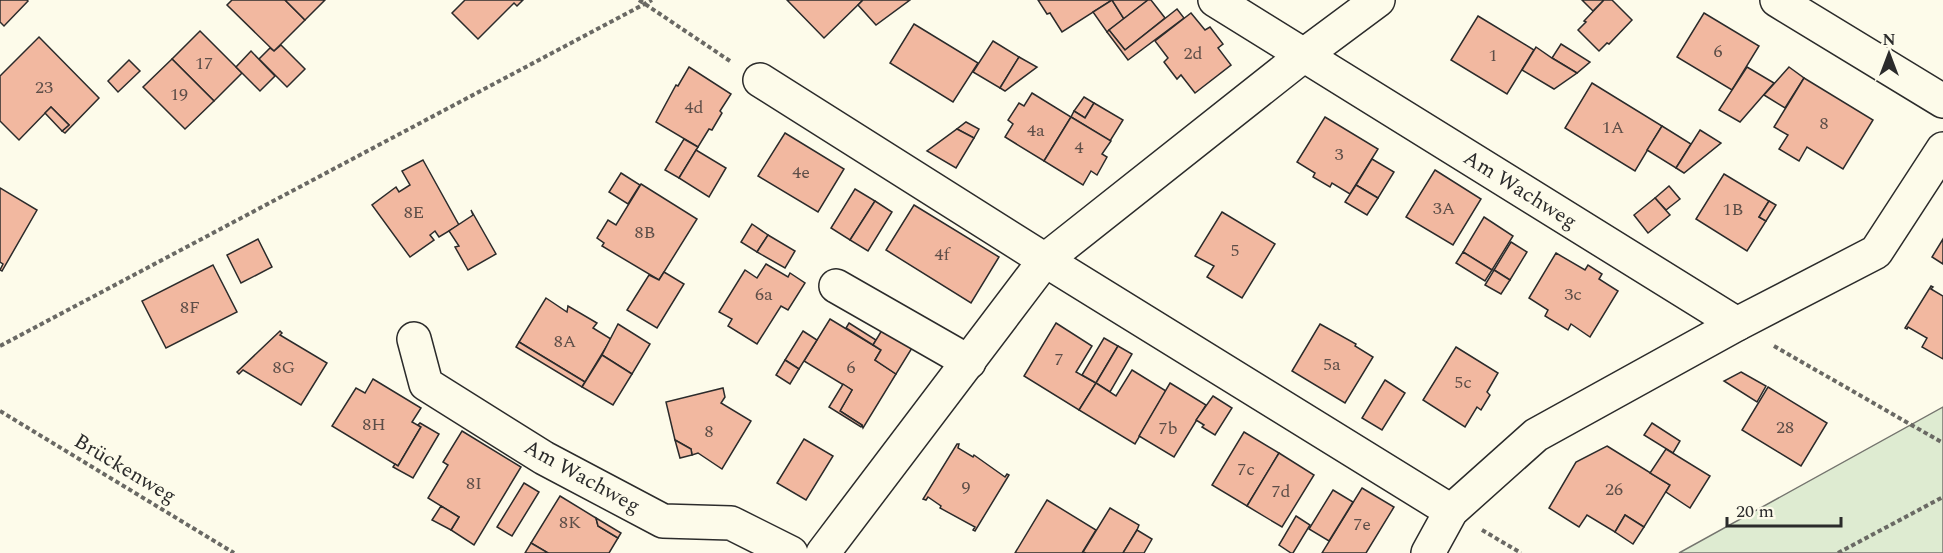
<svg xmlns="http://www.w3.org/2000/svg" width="1943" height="553" font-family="Spectral,serif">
  <rect width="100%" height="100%" fill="#fdfbea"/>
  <polygon fill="#deebd1" stroke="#74746e" stroke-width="1.5" points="1943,407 1943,553 1679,553"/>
  <g fill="#f2b8a0" stroke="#2b2b2b" stroke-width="1.5">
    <polygon points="0,0 27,0 28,1 4,26 0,22"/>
    <polygon points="232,0 285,0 305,20 274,51 227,5"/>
    <polygon points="285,0 325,0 305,20"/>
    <polygon points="465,0 523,0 517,6 514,3 478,39 452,13"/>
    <polygon points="787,0 863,0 824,38"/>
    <polygon points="863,0 910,0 876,25 858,5"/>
    <polygon points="1038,0 1112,0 1062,32 1050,13 1047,14"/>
    <polygon points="1112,0 1124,19 1107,32 1093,12"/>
    <polygon points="1112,0 1148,0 1124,19"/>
    <polygon points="1148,0 1151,0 1165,18 1125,50 1109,30"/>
    <polygon points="1582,0 1604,0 1593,11"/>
    <polygon points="1604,0 1612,0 1632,20 1609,44 1607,43 1599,51 1578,30 1586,22 1584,21"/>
    <polygon points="1177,9 1184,18 1128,60 1107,32 1109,30 1125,50"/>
    <polygon points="1191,13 1205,30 1210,27 1223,44 1218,48 1231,65 1195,93 1181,75 1177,79 1164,62 1168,58 1155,41"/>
    <polygon points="1704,13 1759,46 1732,90 1677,57"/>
    <polygon points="1478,16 1534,50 1507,94 1451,60"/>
    <polygon points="914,24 978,63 953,102 890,63"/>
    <polygon points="200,31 242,73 214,101 172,59"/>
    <polygon points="39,37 99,98 65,133 62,131 69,125 51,107 19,140 0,121 0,76"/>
    <polygon points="993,41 1019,57 1000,88 973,72"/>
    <polygon points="1561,44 1590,62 1577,73 1552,58"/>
    <polygon points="281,45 305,69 287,87 259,59 270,48 274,51"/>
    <polygon points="1536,47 1552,58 1577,73 1554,89 1522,70"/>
    <polygon points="251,51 275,76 260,91 236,67"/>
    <polygon points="1019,57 1037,67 1005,91 1000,88"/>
    <polygon points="172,59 214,101 185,129 143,87"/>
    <polygon points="129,60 140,71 118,92 108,81"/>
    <polygon points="689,67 731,94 720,111 722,113 712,130 709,129 698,147 656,122 676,85 678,86"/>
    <polygon points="1747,67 1774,83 1740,122 1719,110"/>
    <polygon points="1789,67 1804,78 1785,108 1764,95"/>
    <polygon points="1804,78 1873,120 1843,169 1807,147 1799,161 1779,149 1788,135 1774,127"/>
    <polygon points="1592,83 1662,126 1635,171 1565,128"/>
    <polygon points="1032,93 1071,117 1044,161 1005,137 1013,124 1008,120 1019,103 1024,106"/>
    <polygon points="1084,97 1094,103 1085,118 1074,111"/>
    <polygon points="1094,103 1123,120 1110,141 1071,117 1074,111 1085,118"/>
    <polygon points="51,107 69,125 62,131 45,113"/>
    <polygon points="1071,117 1111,141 1102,154 1107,157 1097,175 1091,171 1083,185 1044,161"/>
    <polygon points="1325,117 1378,149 1350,194 1332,183 1330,187 1313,177 1315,173 1297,162"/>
    <polygon points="966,122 979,129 974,138 957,129"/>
    <polygon points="1662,126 1691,144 1676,168 1647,150"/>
    <polygon points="957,129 974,138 956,168 927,151"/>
    <polygon points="1700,130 1721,143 1684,173 1676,168"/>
    <polygon points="785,133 844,169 818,212 758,176"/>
    <polygon points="684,139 698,147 679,178 665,170"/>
    <polygon points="696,150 726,168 709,197 679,178"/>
    <polygon points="1372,159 1394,172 1378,198 1356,185"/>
    <polygon points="423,160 459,225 439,237 435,231 430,235 434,240 410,257 372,205 396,187 399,192 410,185 402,171"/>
    <polygon points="1435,170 1481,199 1453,245 1406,217"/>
    <polygon points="621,173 640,185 628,204 609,192"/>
    <polygon points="1724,174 1769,201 1759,217 1766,221 1747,251 1696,219"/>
    <polygon points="641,184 697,219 659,280 602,246 604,243 597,238 608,220 616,225"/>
    <polygon points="1356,185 1378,198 1367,215 1345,202"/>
    <polygon points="1669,186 1680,199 1666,210 1655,198"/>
    <polygon points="0,188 37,210 2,271 0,270 3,264 0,262"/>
    <polygon points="855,189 875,201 850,240 831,228"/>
    <polygon points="1655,198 1670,215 1648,233 1634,215"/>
    <polygon points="875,201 892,212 868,251 850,240"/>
    <polygon points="1769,201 1776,205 1766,221 1759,217"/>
    <polygon points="914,205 999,257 971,303 886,250"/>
    <polygon points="471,210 496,254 468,270 455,247 459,246 449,231 473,215"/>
    <polygon points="1222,212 1275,244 1242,298 1207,277 1214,266 1195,256"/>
    <polygon points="1484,217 1513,236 1492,270 1463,252"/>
    <polygon points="752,224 768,235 757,252 741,242"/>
    <polygon points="768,235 795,251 785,268 757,252"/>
    <polygon points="258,239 272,267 241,283 227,255"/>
    <polygon points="1943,239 1943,264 1932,257"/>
    <polygon points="1511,242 1527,252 1510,280 1494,270"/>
    <polygon points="1463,252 1492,270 1485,281 1456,263"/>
    <polygon points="1556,253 1585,270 1588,265 1602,274 1599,279 1618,291 1590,337 1571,324 1568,330 1545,316 1548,310 1529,298"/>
    <polygon points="766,264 788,277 790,273 805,283 788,310 781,306 757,344 728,326 732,319 719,312 745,270 757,278"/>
    <polygon points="213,265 237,312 166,348 142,301"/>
    <polygon points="1494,270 1510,280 1501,294 1485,285"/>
    <polygon points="664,272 684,284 657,328 627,310 649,275 659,280"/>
    <polygon points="1931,286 1933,287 1931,289 1943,296 1943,359 1922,347 1927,338 1908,327 1907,329 1905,328"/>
    <polygon points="546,298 567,312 568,306 597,323 593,328 611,339 585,382 519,342"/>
    <polygon points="830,319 881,350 875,360 896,374 863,428 862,425 840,411 852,390 804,361"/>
    <polygon points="849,323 876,340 873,345 846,328"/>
    <polygon points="1056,323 1092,346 1076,372 1096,383 1079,410 1024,376"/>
    <polygon points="618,324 650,344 632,374 602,355"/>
    <polygon points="1320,324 1356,344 1355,346 1373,357 1345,403 1292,371"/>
    <polygon points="882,330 912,348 896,374 875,360 881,350 873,345"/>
    <polygon points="280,331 282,333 280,335 327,363 301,405 243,370 239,374 237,372"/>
    <polygon points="803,331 817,340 799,369 785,360"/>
    <polygon points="1104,338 1118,346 1096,383 1082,375"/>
    <polygon points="519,342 585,382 582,387 516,347"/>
    <polygon points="1118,346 1132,354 1110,392 1096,383"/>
    <polygon points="1456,347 1498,373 1487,392 1490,395 1481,410 1477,407 1465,427 1423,400"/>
    <polygon points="602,355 632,374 613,405 582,387"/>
    <polygon points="785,360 799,369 790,384 776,375"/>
    <polygon points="1132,370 1166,391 1135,444 1079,410 1096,383 1116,396"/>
    <polygon points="1741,372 1766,386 1757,402 1724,381"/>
    <polygon points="373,379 421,408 412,422 421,427 398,466 332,426 356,388 365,393"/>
    <polygon points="1385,380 1405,393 1382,430 1362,418"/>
    <polygon points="1170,383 1206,405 1174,457 1139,436"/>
    <polygon points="843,384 852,390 840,411 862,425 861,427 829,407"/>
    <polygon points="1768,387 1827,423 1801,466 1742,430"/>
    <polygon points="723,388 725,397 721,403 751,421 722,469 698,453 692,455 691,449 675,440 666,402"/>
    <polygon points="1213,396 1232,408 1215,435 1202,427 1204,425 1196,420"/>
    <polygon points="420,423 439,434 413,478 393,467 395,464 398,466 421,427 418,425"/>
    <polygon points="1652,423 1680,441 1673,453 1644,435"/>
    <polygon points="462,431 521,467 474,545 451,530 459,517 428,498 448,465 443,462"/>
    <polygon points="1244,432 1279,453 1247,506 1212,485"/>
    <polygon points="804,439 833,456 806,500 777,483"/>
    <polygon points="675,440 691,449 692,455 680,458"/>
    <polygon points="957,444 959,444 958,448 973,457 974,455 1005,477 1007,474 1009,475 975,531 973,530 975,527 940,508 941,506 928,497 926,500 923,499"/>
    <polygon points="1607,446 1670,485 1644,527 1625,515 1615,532 1587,515 1579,527 1549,508 1576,462"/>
    <polygon points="1666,449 1710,476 1690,508 1666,492 1670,485 1650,473"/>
    <polygon points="1279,453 1314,475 1282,527 1247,506"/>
    <polygon points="524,483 539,492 512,536 497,527"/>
    <polygon points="1362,488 1394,507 1366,553 1322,553"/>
    <polygon points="1333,490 1353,502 1329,541 1309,529"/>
    <polygon points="560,496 596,518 598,526 618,538 609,553 548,553 531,543"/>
    <polygon points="1047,500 1096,530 1082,553 1015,553"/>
    <polygon points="441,506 459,517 451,530 432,520"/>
    <polygon points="1110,508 1139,525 1137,530 1123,553 1086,553 1083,552"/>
    <polygon points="1625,515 1644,527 1633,544 1615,532"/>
    <polygon points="1296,516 1310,525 1293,553 1291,553 1279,545"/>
    <polygon points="596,518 621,533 618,538 598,526"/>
    <polygon points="1137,530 1152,539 1144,553 1123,553"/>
    <polygon points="531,543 548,553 525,553"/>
  </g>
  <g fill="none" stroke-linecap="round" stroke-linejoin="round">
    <g stroke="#2b2b2b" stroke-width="36">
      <g id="street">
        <polyline points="1215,0 1737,324"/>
        <polyline points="1777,0 1943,101"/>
        <polyline points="760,80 1045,260 1451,511"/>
        <polyline points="836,286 969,362"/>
        <polyline points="414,339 426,384 544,458 663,521 731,523 791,553"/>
        <polyline points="823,553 1045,260 1304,55 1378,0"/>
        <polyline points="1428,553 1451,511 1536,435 1737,324 1876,252 1943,149"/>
      </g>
    </g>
    <g stroke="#6a6964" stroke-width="4" stroke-dasharray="4.5 3" stroke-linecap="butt">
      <polyline points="639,0 730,61"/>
      <polyline points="0,346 652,0"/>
      <polyline points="1774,346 1943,443"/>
      <polyline points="0,411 234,553"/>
      <polyline points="1482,530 1521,553"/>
      <polyline points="1838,553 1943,497"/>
    </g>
    <use href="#street" stroke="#fdfbea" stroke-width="33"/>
  </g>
  <g text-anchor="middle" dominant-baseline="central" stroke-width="4.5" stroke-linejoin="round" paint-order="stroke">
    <g font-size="18" fill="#5d4e48">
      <text x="1718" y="51">6</text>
      <text x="1193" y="53">2d</text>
      <text x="1493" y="55">1</text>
      <text x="204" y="63">17</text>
      <text x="44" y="87">23</text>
      <text x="179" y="94">19</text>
      <text x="694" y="107">4d</text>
      <text x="1824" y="123">8</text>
      <text x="1613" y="127">1A</text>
      <text x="1036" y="130">4a</text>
      <text x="1079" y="147">4</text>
      <text x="1339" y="154">3</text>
      <text x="801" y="172">4e</text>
      <text x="1444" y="208">3A</text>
      <text x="1733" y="209">1B</text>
      <text x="414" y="212">8E</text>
      <text x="645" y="232">8B</text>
      <text x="1235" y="250">5</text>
      <text x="942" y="254">4f</text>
      <text x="764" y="294">6a</text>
      <text x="1573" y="294">3c</text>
      <text x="190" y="307">8F</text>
      <text x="565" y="341">8A</text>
      <text x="1059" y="359">7</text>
      <text x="1332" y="364">5a</text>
      <text x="284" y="367">8G</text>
      <text x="851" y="367">6</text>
      <text x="1463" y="382">5c</text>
      <text x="374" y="424">8H</text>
      <text x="1785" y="427">28</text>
      <text x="1168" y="428">7b</text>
      <text x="709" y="431">8</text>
      <text x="1246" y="469">7c</text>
      <text x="474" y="483">8I</text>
      <text x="966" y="487">9</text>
      <text x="1614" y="489">26</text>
      <text x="1281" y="491">7d</text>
      <text x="570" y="522">8K</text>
      <text x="1362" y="524">7e</text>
    </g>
    <g font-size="21" fill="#2b2b2b" stroke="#fdfbea">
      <text transform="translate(1520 190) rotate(32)">Am Wachweg</text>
      <text transform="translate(125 469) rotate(31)">Brückenweg</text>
      <text transform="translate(582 477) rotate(29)">Am Wachweg</text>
    </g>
  </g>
  <g transform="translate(1889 54)" stroke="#fdfbea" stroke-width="4.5" paint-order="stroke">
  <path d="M0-4.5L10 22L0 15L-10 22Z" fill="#2b2b2b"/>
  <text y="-9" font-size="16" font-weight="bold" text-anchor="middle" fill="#2b2b2b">N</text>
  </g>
  <path d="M1727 517v9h114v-9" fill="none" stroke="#2b2b2b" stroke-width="3"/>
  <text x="1736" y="517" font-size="18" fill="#2b2b2b" stroke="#fdfbea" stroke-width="4.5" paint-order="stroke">20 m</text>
</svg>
